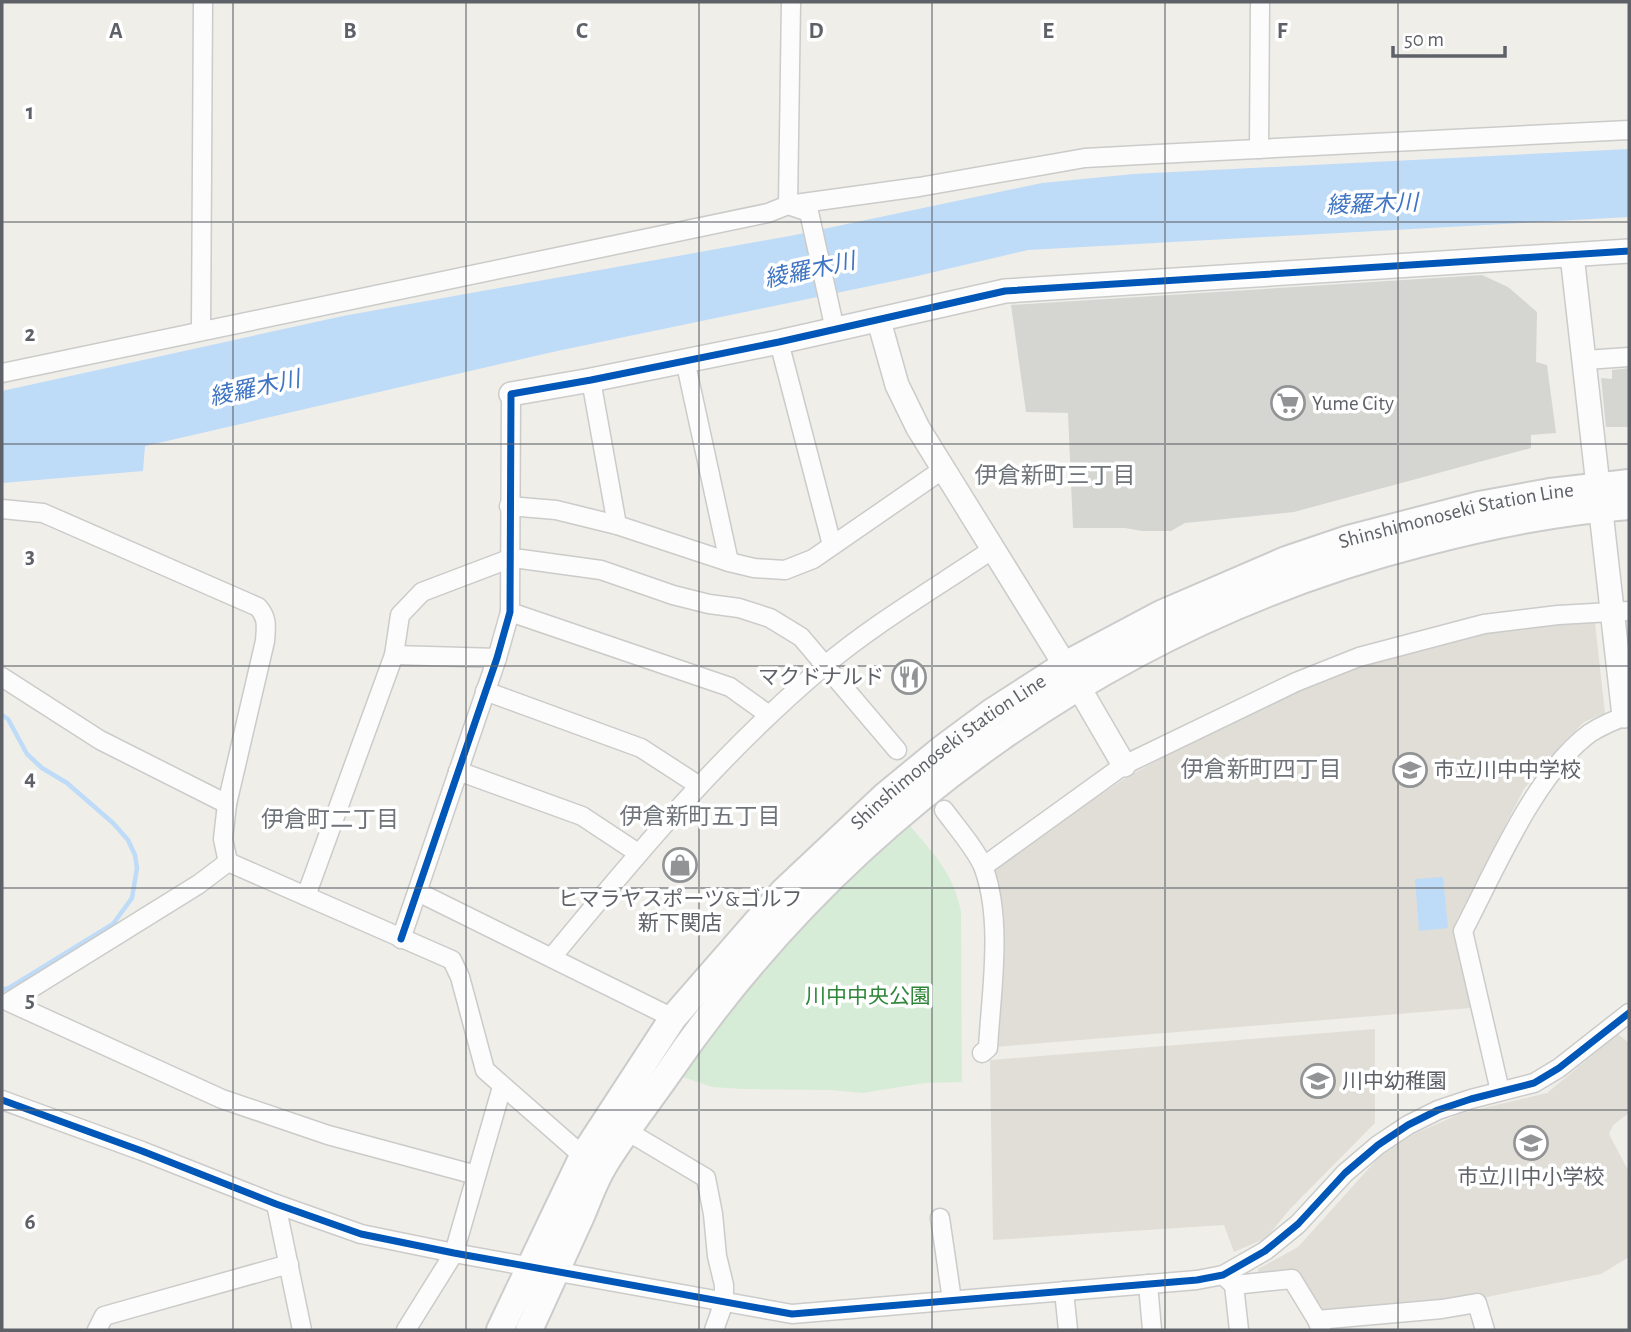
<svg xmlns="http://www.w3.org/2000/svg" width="1631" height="1332" font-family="'Alegreya Sans','Noto Sans JP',sans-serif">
  <rect width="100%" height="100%" fill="#efeee9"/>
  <g fill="#e0ded7">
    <polygon points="1595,623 1605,713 1584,722 1562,744 1524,789 1456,921 1455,936 1471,1008 995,1047 991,869 1127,777 1215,729 1301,690 1363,666 1486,632 1540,624"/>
    <polygon points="1375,1029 1375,1123 1290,1209 1266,1238 1234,1252 1224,1225 993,1240 990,1060"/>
    <polygon points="1618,1034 1629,1043 1629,1113 1613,1125 1609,1134 1629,1172 1629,1257 1601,1274 1477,1299 1322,1314 1298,1274 1259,1276 1258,1269 1298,1247 1379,1157 1412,1135 1462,1113 1547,1093"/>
  </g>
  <path fill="#d7ecd6" d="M910,826c25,29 43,47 51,85l1,171 -38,1 -61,10 -33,-3 -88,-1 -30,-2 -29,-10c29,-39 56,-79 88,-115 43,-49 90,-94 139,-136z"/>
  <g fill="#bedbf8">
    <polygon points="1629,149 1629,217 1028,250 913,277 557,351 145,446 143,471 2,483 2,391 343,316 795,235 1042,183 1134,174"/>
    <polygon points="1443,877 1448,928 1419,931 1415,879"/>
  </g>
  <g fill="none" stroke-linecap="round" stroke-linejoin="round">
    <polyline stroke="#bedbf8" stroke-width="4.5" points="2,715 8,719 27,754 42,768 67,783 113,823 128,840 135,855 137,868 132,898 113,924 9,988 2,990"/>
  </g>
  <g fill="#d5d5d2">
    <polygon points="1482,275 1508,287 1537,312 1536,362 1547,365 1556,433 1531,435 1531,448 1294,512 1185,523 1171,531 1142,531 1125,528 1073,528 1068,413 1026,412 1011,305"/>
    <polygon points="1629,368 1629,427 1606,427 1601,378 1612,379 1612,370"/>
  </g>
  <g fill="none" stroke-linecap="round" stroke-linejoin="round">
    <g stroke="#cbcbca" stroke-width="21">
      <g id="minor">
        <polyline points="1259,149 1260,2"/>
        <polyline points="788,205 791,2"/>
        <polyline points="788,205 809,212 835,330"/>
        <polyline points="201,330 203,2"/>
        <polyline points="779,342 832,545"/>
        <polyline points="685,360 729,562"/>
        <polyline points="1585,360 1629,357"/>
        <polyline points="2,373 768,213 788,205 919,187 1085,158 1158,154 1629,130"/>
        <polyline points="591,380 617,525"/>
        <polyline points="509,506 556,510 617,525 729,562 754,568 785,570 813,559 942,470"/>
        <path d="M2,509l41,4 215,94c10,11 8,20 7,34l-38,163 -4,35 5,23"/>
        <polyline points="510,612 730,687 769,715"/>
        <polyline points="394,655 497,658"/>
        <polyline points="2,677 100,740 227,804"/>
        <polyline points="485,691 641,748 698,785"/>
        <polyline points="458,771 582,816 638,853"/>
        <path d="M944,810c11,15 35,43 40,59 19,53 7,124 4,179l-6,5"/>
        <polyline points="228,862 199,884 9,1002 222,1099 328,1135 476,1175"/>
        <polyline points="228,862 452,960 460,977 485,1070 583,1156"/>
        <polyline points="984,866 1124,765 1296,682 1359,657 1484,624 1558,615 1629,611"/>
        <polyline points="418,892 673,1018"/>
        <polyline points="306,896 394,655 400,615 422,592 509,559 521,559 601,570 673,595 709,604 739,608 770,618 801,637 897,750"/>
        <polyline points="401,939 497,658 510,612 511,394"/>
        <path d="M552,957c85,-103 169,-204 271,-290 52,-44 114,-80 170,-118"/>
        <path d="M1500,1091l-37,-160c31,-59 73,-159 127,-198 11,-7 27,-14 39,-18"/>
        <polyline points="2,1100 142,1151 276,1204 361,1234 454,1253 792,1314 1197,1280 1223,1275 1265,1251 1298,1224 1345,1173 1378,1145 1408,1125 1438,1110 1471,1099 1534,1083 1559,1068 1629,1013"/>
        <polyline points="627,1131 706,1178 713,1214 717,1256 724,1285 724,1302 714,1330"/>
        <polyline points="276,1204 302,1330"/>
        <polyline points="940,1218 952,1300"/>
        <polyline points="1223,1275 1234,1285 1292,1279 1317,1320 1321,1330"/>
        <polyline points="1148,1284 1152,1330"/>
        <polyline points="1234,1285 1239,1330"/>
        <polyline points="1064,1291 1068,1330"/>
        <polyline points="1317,1320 1442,1309 1477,1303 1485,1330"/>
        <polyline points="97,1330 104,1316 289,1264"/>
        <polyline points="406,1330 454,1253 502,1087"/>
      </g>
    </g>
    <g stroke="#cbcbca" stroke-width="26">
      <g id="tertiary">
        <polyline points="1572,255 1624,716"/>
        <polyline points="879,321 897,385 918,428 1078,686 1124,765"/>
        <polyline points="511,394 591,380 779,342 1005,291 1629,251"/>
      </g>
    </g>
    <g stroke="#cbcccb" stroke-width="30">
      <g id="secondary">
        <path id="s1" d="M500,1330l83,-174 90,-138 110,-126 103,-97 56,-46 50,-37 73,-47 96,-51 125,-54 62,-21 131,-34 71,-13 79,-9"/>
        <path d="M529,1330c17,-37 34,-75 51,-112 8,-18 14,-37 24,-53 20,-33 45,-64 67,-96 178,-258 447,-448 751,-526 68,-18 137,-32 207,-37"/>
      </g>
    </g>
    <use href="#minor" stroke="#fdfcfc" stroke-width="18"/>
    <use href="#tertiary" stroke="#fdfcfc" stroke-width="23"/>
    <use href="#secondary" stroke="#fdfcfc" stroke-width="26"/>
    <g stroke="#fff" stroke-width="11">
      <g id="cycleway">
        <polyline points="401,939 497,658 510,612 511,394 591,380 779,342 1005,291 1629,251"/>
        <polyline points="2,1100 142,1151 276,1204 361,1234 454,1253 792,1314 1197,1280 1223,1275 1265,1251 1298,1224 1345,1173 1378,1145 1408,1125 1438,1110 1471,1099 1534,1083 1559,1068 1629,1013"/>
      </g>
    </g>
    <use href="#cycleway" stroke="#0057b8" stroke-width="7"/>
  </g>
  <path fill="none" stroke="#5e6268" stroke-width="2" stroke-opacity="0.55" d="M233,2v1328M466,2v1328M699,2v1328M932,2v1328M1165,2v1328M1398,2v1328M2,222h1627M2,444h1627M2,666h1627M2,888h1627M2,1110h1627"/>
  <defs>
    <g id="supermarket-ring" transform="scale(1.75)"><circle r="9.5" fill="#fff" stroke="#919395" stroke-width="1.5"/><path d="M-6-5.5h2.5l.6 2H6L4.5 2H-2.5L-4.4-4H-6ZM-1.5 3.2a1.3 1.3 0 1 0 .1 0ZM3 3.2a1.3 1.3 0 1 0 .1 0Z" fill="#919395"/></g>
    <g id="restaurant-ring" transform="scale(1.75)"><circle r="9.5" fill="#fff" stroke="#919395" stroke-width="1.5"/><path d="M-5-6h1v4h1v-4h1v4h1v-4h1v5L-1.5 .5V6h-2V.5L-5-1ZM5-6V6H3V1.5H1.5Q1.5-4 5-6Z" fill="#919395"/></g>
    <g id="school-ring" transform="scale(1.75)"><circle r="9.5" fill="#fff" stroke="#919395" stroke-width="1.5"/><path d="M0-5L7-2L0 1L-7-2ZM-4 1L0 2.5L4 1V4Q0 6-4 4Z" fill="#919395"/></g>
    <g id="shop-ring" transform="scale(1.75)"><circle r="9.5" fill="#fff" stroke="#919395" stroke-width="1.5"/><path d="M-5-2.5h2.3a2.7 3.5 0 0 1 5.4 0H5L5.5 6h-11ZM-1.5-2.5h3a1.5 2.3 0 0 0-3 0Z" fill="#919395"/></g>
  </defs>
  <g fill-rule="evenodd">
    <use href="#supermarket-ring" x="1288" y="403"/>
    <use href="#restaurant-ring" x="909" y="677"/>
    <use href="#school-ring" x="1410" y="770"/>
    <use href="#shop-ring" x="680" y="865"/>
    <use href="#school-ring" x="1318" y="1081"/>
    <use href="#school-ring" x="1531" y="1143"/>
  </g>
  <g text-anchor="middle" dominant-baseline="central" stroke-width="7" stroke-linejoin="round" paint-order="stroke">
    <g font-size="21" fill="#5e6268" stroke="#fff" text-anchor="start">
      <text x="1312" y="403">Yume City</text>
      <text x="884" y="677" text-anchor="end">マクドナルド</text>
      <text x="1434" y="770">市立川中中学校</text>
      <text x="680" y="899" text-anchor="middle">ヒマラヤスポーツ&amp;ゴルフ<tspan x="680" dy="24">新下関店</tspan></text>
      <text x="1342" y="1081">川中幼稚園</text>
      <text x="1531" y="1177" text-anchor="middle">市立川中小学校</text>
    </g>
    <g font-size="21" fill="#5e6268" stroke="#fff">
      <text stroke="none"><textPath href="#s1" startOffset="1309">Shinshimonoseki Station Line</textPath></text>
      <text stroke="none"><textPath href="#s1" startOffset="742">Shinshimonoseki Station Line</textPath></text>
    </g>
    <g font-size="21" fill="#30863a" stroke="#fff">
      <text x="868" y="996">川中中央公園</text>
    </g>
    <g font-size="23" font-style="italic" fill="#4075c3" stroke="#fff">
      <text transform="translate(1372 205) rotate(-2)">綾羅木川</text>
      <text transform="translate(810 271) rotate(-12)">綾羅木川</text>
      <text transform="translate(255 389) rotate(-12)">綾羅木川</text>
    </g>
    <g font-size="23" fill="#6f747a" stroke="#fff">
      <text x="1055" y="476">伊倉新町三丁目</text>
      <text x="1261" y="770">伊倉新町四丁目</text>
      <text x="700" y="817">伊倉新町五丁目</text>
      <text x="330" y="820">伊倉町二丁目</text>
    </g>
  </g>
  <g font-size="23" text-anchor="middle" font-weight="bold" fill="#5e6268" stroke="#fff" stroke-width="7" stroke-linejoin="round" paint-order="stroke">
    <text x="116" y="38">A</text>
    <text x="350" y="38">B</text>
    <text x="582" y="38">C</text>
    <text x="816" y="38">D</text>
    <text x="1048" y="38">E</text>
    <text x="1282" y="38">F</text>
    <text x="30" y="119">1</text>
    <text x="30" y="341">2</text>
    <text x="30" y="563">3</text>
    <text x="30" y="785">4</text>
    <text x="30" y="1007">5</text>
    <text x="30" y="1229">6</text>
  </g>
  <rect width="1631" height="1332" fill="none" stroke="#5e6268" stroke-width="7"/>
  <path d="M1393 46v10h112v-10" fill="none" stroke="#5e6268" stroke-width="3.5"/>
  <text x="1404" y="46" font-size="21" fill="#5e6268" stroke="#ffffff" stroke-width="5" paint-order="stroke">50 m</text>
</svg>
